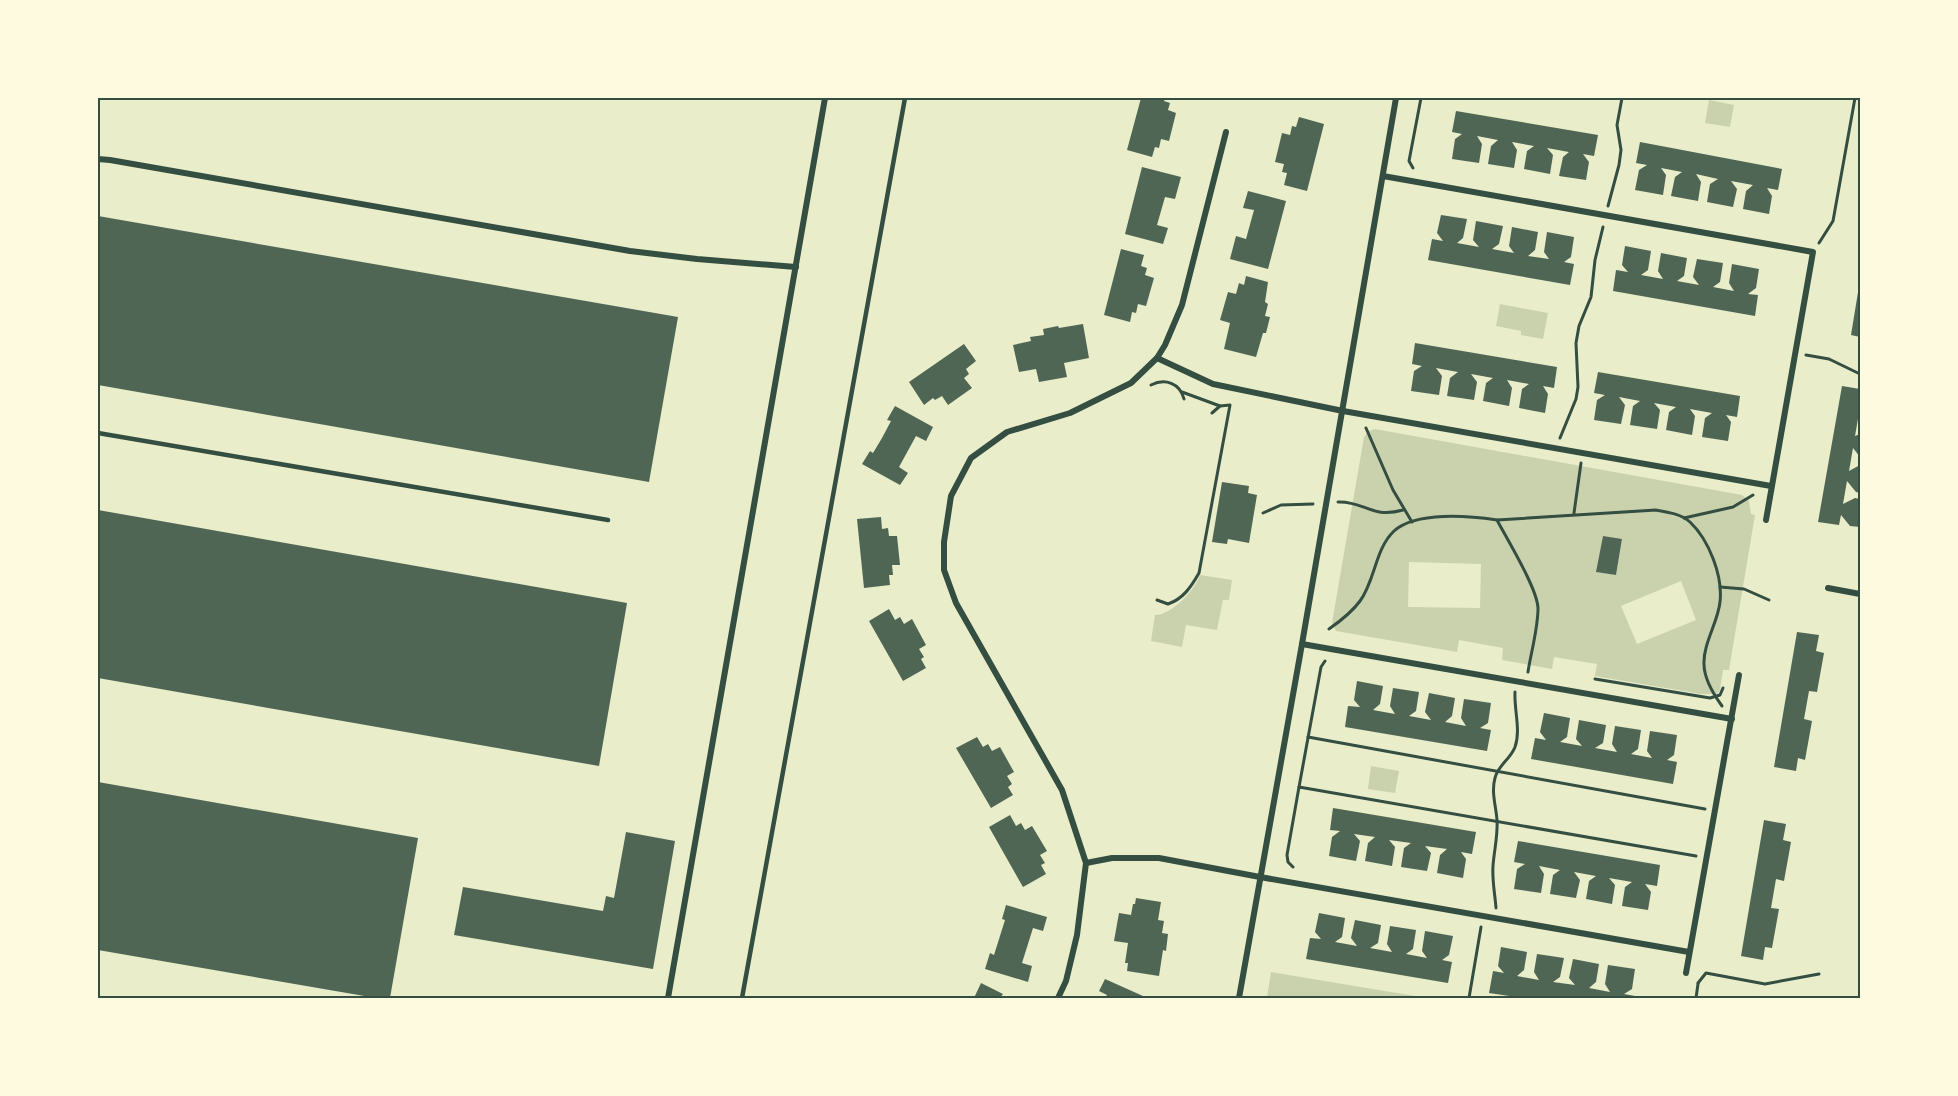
<svg xmlns="http://www.w3.org/2000/svg" width="1958" height="1096" font-family="Jost,sans-serif">
  <rect width="100%" height="100%" fill="#e9edc9"/>
  <g fill="#cad2ad" fill-rule="evenodd">
    <polygon points="1709,100 1734,105 1730,127 1705,123"/>
    <polygon points="1500,304 1548,313 1543,339 1521,335 1521,331 1496,326"/>
    <path d="M1375,429l367,66 7,6 2,13 4,1 -26,155h-6l-3,20 -3,4h-16l-106,-18 2,-12 -43,-7 -2,12 -50,-9 1,-12 -44,-8 -2,12 -121,-21 -4,-8 32,-186 5,-6zM1603,536l19,4 -6,35 -19,-3zM1409,562l72,2 -1,44 -72,-1zM1681,581l15,39 -59,24 -16,-38z"/>
    <path d="M1200,575l32,5 -3,20h-6l-6,30 -31,-5 -4,22 -31,-6 4,-26c17,0 40,-25 45,-40z"/>
    <polygon points="1371,766 1399,771 1395,793 1368,789"/>
    <polygon points="1271,972 1427,998 1267,998"/>
  </g>
  <g fill="#4f6655">
    <polygon points="1141,98 1165,98 1164,101 1170,103 1168,110 1176,113 1169,141 1161,139 1159,148 1155,147 1152,157 1127,150"/>
    <polygon points="1456,111 1598,135 1594,156 1583,154 1589,162 1586,180 1559,176 1563,157 1569,152 1547,148 1553,155 1550,174 1524,169 1527,151 1534,146 1512,142 1517,150 1514,168 1488,164 1491,146 1498,140 1477,136 1482,144 1479,163 1452,159 1455,139 1462,134 1452,132"/>
    <polygon points="1299,117 1324,124 1307,191 1284,185 1287,173 1282,172 1284,164 1275,162 1282,133 1290,135 1292,126 1296,127"/>
    <polygon points="1640,142 1782,169 1778,190 1767,188 1772,196 1769,214 1743,209 1746,191 1753,185 1731,181 1737,189 1733,207 1707,202 1710,184 1718,179 1696,174 1701,182 1698,201 1671,196 1675,177 1682,172 1661,168 1666,175 1663,195 1635,190 1639,170 1647,165 1636,163"/>
    <polygon points="1142,167 1181,177 1175,199 1165,197 1157,225 1168,228 1163,244 1125,234"/>
    <polygon points="1248,191 1286,201 1268,269 1230,259 1236,236 1246,239 1254,210 1243,208"/>
    <polygon points="1441,215 1467,219 1463,238 1457,243 1479,247 1473,240 1476,221 1503,226 1499,244 1492,249 1514,253 1509,246 1512,227 1538,232 1535,250 1528,256 1549,259 1544,252 1547,232 1574,237 1571,257 1564,262 1574,264 1570,285 1428,260 1432,239 1443,241 1437,233"/>
    <polygon points="98,216 678,317 649,482 98,385"/>
    <polygon points="1625,246 1651,251 1648,270 1641,275 1663,279 1658,271 1661,253 1687,258 1684,276 1677,281 1699,285 1693,277 1697,259 1723,263 1720,282 1713,287 1734,291 1729,283 1732,264 1759,269 1756,288 1748,294 1758,295 1755,316 1613,291 1616,270 1628,272 1622,265"/>
    <polygon points="1121,249 1144,255 1141,266 1147,268 1145,275 1154,278 1146,306 1138,304 1136,313 1132,312 1130,322 1104,315"/>
    <polygon points="1246,276 1268,282 1265,302 1268,304 1265,316 1270,317 1266,333 1263,333 1256,357 1224,349 1230,323 1220,320 1228,292 1236,294 1239,283 1244,285"/>
    <polygon points="1859,286 1860,286 1860,337 1851,335"/>
    <polygon points="1083,324 1089,358 1064,363 1067,377 1039,382 1036,369 1019,372 1013,345 1031,341 1030,337 1044,335 1043,329 1058,326 1059,328"/>
    <polygon points="1415,343 1557,367 1554,388 1543,386 1548,394 1545,413 1519,408 1522,389 1529,384 1507,380 1512,388 1509,406 1483,401 1486,383 1493,378 1471,374 1477,382 1474,400 1447,396 1450,378 1458,372 1436,368 1442,376 1439,395 1411,391 1414,371 1422,366 1412,364"/>
    <polygon points="964,344 976,361 966,369 969,374 964,378 972,388 948,405 942,396 935,400 933,398 924,405 909,382"/>
    <polygon points="1598,372 1740,396 1737,417 1726,415 1731,422 1728,441 1702,437 1705,418 1712,413 1690,409 1695,416 1692,435 1666,430 1669,412 1676,407 1654,403 1660,410 1657,429 1630,425 1633,406 1640,401 1619,397 1625,405 1621,424 1594,420 1597,400 1605,395 1594,393"/>
    <polygon points="1842,386 1860,389 1860,416 1859,413 1855,436 1860,434 1860,457 1853,448 1849,471 1860,465 1860,493 1856,492 1847,481 1843,504 1855,498 1860,499 1860,527 1850,526 1841,515 1839,525 1818,522"/>
    <polygon points="895,406 933,427 926,441 916,436 899,467 908,473 900,485 862,464 870,451 873,453 882,438 891,421 887,420"/>
    <polygon points="1222,482 1249,486 1248,493 1257,495 1249,543 1228,539 1227,544 1212,542"/>
    <polygon points="98,510 627,603 599,766 98,678"/>
    <polygon points="881,517 882,529 888,528 889,536 897,536 900,565 892,565 893,575 889,575 890,585 864,588 857,519"/>
    <polygon points="1603,536 1622,539 1616,575 1596,572"/>
    <polygon points="889,609 895,620 900,617 904,624 912,619 926,645 919,649 924,657 921,659 926,668 903,681 869,621"/>
    <polygon points="1797,632 1819,635 1816,651 1824,653 1817,692 1809,691 1804,719 1812,721 1805,760 1798,758 1796,771 1774,767"/>
    <polygon points="1357,681 1383,686 1380,704 1373,710 1395,714 1390,706 1393,688 1419,692 1416,711 1409,716 1431,720 1425,712 1429,693 1455,698 1452,716 1445,722 1466,726 1461,718 1464,699 1491,703 1488,723 1480,728 1491,730 1487,751 1345,727 1348,706 1360,707 1354,700"/>
    <polygon points="1544,713 1570,718 1567,737 1560,742 1582,746 1576,739 1579,720 1606,725 1603,743 1595,748 1617,752 1612,744 1615,726 1641,730 1638,749 1631,754 1652,758 1647,751 1650,731 1677,735 1674,755 1667,760 1677,762 1673,784 1531,759 1535,738 1546,740 1540,732"/>
    <polygon points="977,737 983,747 988,744 992,751 1000,747 1014,772 1007,776 1012,784 1008,787 1013,795 991,808 956,748"/>
    <polygon points="98,782 418,838 390,998 376,998 98,950"/>
    <polygon points="1333,808 1476,832 1472,854 1461,852 1466,859 1463,878 1437,873 1440,855 1447,849 1425,846 1431,853 1427,871 1401,867 1404,848 1411,843 1389,840 1395,847 1392,866 1365,861 1368,843 1375,837 1354,834 1360,841 1356,861 1329,856 1332,837 1340,831 1330,830"/>
    <polygon points="1010,815 1016,826 1021,823 1025,830 1032,826 1047,851 1040,855 1045,863 1041,865 1046,874 1023,887 989,827"/>
    <polygon points="1764,820 1786,824 1783,840 1791,842 1784,881 1776,879 1771,908 1779,909 1772,948 1765,947 1763,960 1741,956"/>
    <polygon points="626,832 675,841 653,969 454,935 463,887 603,911 606,896 614,898"/>
    <polygon points="1518,841 1660,865 1657,886 1645,884 1651,892 1648,910 1622,906 1625,887 1632,882 1609,878 1615,885 1612,904 1586,899 1589,881 1596,876 1574,872 1580,880 1576,898 1550,894 1553,875 1560,870 1539,866 1544,874 1541,893 1514,889 1517,869 1525,864 1514,862"/>
    <polygon points="1136,898 1161,902 1158,920 1164,921 1162,933 1168,934 1166,951 1163,950 1159,976 1127,971 1128,963 1125,963 1128,943 1114,941 1119,913 1131,915 1133,904 1135,904"/>
    <polygon points="1006,905 1047,917 1043,931 1033,928 1022,963 1032,966 1028,982 985,969 990,953 994,955 1005,920 1002,919"/>
    <polygon points="1319,913 1345,918 1342,937 1335,942 1357,946 1351,938 1355,920 1381,925 1378,943 1370,948 1392,952 1387,944 1390,926 1416,930 1413,949 1406,954 1427,958 1422,951 1425,931 1453,936 1449,955 1442,960 1452,962 1448,983 1306,959 1310,938 1321,939 1315,932"/>
    <polygon points="1501,947 1527,952 1524,970 1517,976 1539,980 1534,972 1537,954 1564,958 1560,977 1553,982 1575,985 1569,978 1573,959 1599,964 1596,982 1589,988 1610,992 1605,984 1608,965 1635,969 1632,989 1624,994 1635,996 1634,998 1523,998 1489,993 1493,971 1504,973 1498,966"/>
    <polygon points="1105,979 1143,996 1142,998 1105,998 1107,995 1099,991"/>
    <polygon points="981,983 1003,994 1000,998 974,998"/>
  </g>
  <g fill="none" stroke-linecap="round" stroke-linejoin="round">
    <g stroke="#344e41" stroke-width="3">
      <polyline points="1413,168 1409,161 1421,98"/>
      <polyline points="1608,206 1619,165 1621,150 1617,125 1622,98"/>
      <polyline points="1819,243 1833,221 1855,98"/>
      <polyline points="1806,355 1829,359 1860,374"/>
      <path d="M1151,385c14,-7 29,-2 33,14"/>
      <polyline points="1182,392 1220,406"/>
      <polyline points="1366,428 1393,490 1412,522"/>
      <polyline points="1560,438 1576,399 1578,387 1576,343 1579,326 1591,297 1595,260 1603,227"/>
      <path d="M1338,502c27,-1 33,17 65,8"/>
      <polyline points="1263,513 1281,505 1313,504"/>
      <polyline points="1574,513 1581,463"/>
      <polyline points="1684,518 1733,507 1753,495"/>
      <path d="M1497,520l159,-10c12,2 25,4 34,12 19,18 33,54 30,80 -2,20 -17,42 -16,62 0,14 10,31 18,42"/>
      <polyline points="1720,587 1744,589 1769,600"/>
      <path d="M1157,600l11,4c15,-5 23,-17 31,-31l31,-168 -10,1 -8,7"/>
      <path d="M1329,629c10,-7 23,-17 31,-28 15,-20 15,-52 34,-70 22,-20 76,-15 103,-11 11,21 40,68 41,88 0,21 -7,44 -10,64"/>
      <polyline points="1595,679 1710,698 1720,695 1723,688"/>
      <polyline points="1308,737 1705,809"/>
      <polyline points="1299,787 1321,667 1325,661"/>
      <polyline points="1293,867 1288,862 1287,855 1299,787 1696,856"/>
      <path d="M1496,908c-1,-14 -4,-27 -3,-42 1,-15 5,-30 4,-46 -1,-14 -6,-28 -2,-42 3,-13 15,-18 20,-31 6,-17 -1,-37 0,-55"/>
      <polyline points="1698,983 1706,973 1765,984 1819,974"/>
      <polyline points="1469,998 1481,927"/>
      <polyline points="1696,998 1698,984"/>
    </g>
    <g stroke="#344e41" stroke-width="4.5">
      <polyline points="98,433 608,520"/>
      <polyline points="742,998 905,98"/>
    </g>
    <g stroke="#344e41" stroke-width="6">
      <polyline points="98,159 110,160 630,251 697,259 796,267"/>
      <polyline points="1383,176 1813,252 1766,520"/>
      <polyline points="1157,358 1213,384 1343,411 1771,486"/>
      <polyline points="1828,588 1860,594"/>
      <polyline points="1302,644 1732,719"/>
      <polyline points="1086,863 1112,858 1159,858 1260,877 1689,952"/>
      <polyline points="1686,973 1739,675"/>
      <polyline points="668,998 825,98"/>
      <polyline points="1058,998 1066,981 1077,935 1086,863 1062,790 956,603 944,570 944,542 951,496 971,458 1007,432 1070,413 1131,383 1157,358 1165,345 1182,305 1226,132"/>
      <polyline points="1239,998 1302,644 1396,98"/>
    </g>
  </g>
  <rect width="1958" height="1096" fill="none" stroke="#fefae0" stroke-width="198"/>
  <rect x="99" y="99" width="1760" height="898" fill="none" stroke="#344e41" stroke-width="2"/>
</svg>
